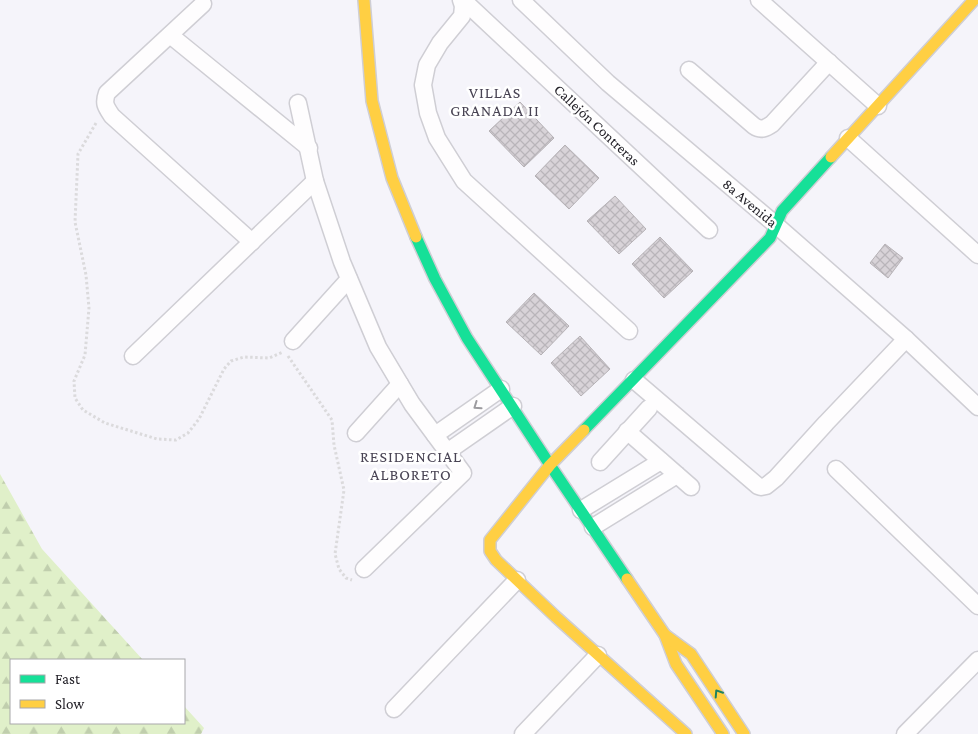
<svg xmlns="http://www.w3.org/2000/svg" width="978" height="734" font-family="'Crimson Pro',serif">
  <defs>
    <pattern id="forest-firs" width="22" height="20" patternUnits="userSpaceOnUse" patternTransform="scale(1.25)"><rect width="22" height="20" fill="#e0f0c9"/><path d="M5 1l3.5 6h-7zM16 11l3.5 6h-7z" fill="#c0cead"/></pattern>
    <pattern id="building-cross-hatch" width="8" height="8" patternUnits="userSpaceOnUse" patternTransform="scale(1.25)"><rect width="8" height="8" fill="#d8d3d8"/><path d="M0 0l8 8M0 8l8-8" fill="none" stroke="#b9b5ba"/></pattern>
  </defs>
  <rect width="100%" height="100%" fill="#f5f4fa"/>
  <polygon fill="url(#forest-firs)" points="0,474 42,549 143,660 11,660 11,723 184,723 184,706 204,728 201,734 0,734"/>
  <g fill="url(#building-cross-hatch)" stroke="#b6b2b6">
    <polygon points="520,102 554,138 524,167 489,131"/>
    <polygon points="565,145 599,178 569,209 535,176"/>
    <polygon points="615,196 646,229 619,254 587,221"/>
    <polygon points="660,237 693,271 664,298 632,264"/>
    <polygon points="885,244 903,258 888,278 870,263"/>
    <polygon points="534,293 569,326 541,355 506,322"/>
    <polygon points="580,336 610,369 581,396 551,363"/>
  </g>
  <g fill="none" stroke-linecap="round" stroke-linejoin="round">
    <g stroke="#cfced4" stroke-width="19">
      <g id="street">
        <polyline points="461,0 463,6 462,16 440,43 427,65 423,85 428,113 437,138 464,181 629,331"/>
        <polyline points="463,0 709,230"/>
        <polyline points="521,0 608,83 776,225 906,339 978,407"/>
        <polyline points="759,0 878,106"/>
        <path d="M203,4l-96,89c-4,11 -1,14 5,23l140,126"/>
        <polyline points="170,35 309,148"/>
        <path d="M689,70l65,56c7,5 12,2 18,-2l57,-62"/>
        <polyline points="298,103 315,181 342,262 378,347 412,404 463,473 364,569"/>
        <polyline points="848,138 978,255"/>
        <polyline points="293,341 349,279"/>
        <polyline points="133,356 315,181"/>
        <polyline points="634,380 758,486 761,487 766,486 776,478 826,423 906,339"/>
        <polyline points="627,431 691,487"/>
        <polyline points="356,433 400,384"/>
        <polyline points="435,435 501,389"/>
        <polyline points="447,452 513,406"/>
        <polyline points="600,462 649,408"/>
        <polyline points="836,469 978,606"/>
        <polyline points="581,510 661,461"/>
        <polyline points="593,527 677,475"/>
        <polyline points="394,709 517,580"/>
        <polyline points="523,734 598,655"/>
        <polyline points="905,734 978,660"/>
      </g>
    </g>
    <g stroke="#cfced4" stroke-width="14">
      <g id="fast">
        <polyline points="416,237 435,279 467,338 550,465 627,579"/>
        <polyline points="584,430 770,238 782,211 831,157"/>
      </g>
    </g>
    <g stroke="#cfced4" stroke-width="14">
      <g id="slow">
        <polyline points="364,0 372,101 392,178 416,237"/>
        <polyline points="831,157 974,0"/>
        <polyline points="584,430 550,465 490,540 490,551 496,560 556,617 686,734"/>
        <polyline points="627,579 665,635 676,664 723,734"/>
        <polyline points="665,635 691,654 744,734"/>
      </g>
    </g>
    <g stroke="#dbdadc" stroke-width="3" stroke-dasharray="2.5 2.5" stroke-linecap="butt">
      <polyline points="96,123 78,154 75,222 86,275 89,308 85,355 74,381 75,398 83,410 105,423 157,439 176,440 188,433 199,419 224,369 231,361 244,357 269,358 283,352"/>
      <polyline points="288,356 332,420 334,445 344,490 335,554 339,569 346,578 352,580"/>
    </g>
    <use href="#street" stroke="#fefdfe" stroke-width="16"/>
    <use href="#fast" stroke="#16e098" stroke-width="11"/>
    <use href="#slow" stroke="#ffcf43" stroke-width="11"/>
  </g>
  <defs><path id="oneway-chevron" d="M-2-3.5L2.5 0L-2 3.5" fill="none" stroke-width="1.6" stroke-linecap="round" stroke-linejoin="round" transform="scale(1.25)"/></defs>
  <use stroke="#9c9b9f" href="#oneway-chevron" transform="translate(477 406) rotate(145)"/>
  <use stroke="#1e8261" href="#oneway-chevron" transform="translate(718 693) rotate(-123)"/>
  <g text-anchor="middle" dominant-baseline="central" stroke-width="5" stroke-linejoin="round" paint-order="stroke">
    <g font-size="15" fill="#25232a" stroke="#fff">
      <text transform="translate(597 125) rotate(43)">Callejón Contreras</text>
      <text transform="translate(750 203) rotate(40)">8a Avenida</text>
    </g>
    <g font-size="16" letter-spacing="1" fill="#494454" stroke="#fff">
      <text x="495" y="92">VILLAS<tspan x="495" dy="18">GRANADA II</tspan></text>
      <text x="411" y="456">RESIDENCIAL<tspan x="411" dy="18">ALBORETO</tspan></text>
    </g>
  </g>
  <rect x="10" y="659" width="175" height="65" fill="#ffffff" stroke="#a8a7aa"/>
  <rect x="20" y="675" width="25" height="8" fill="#16e098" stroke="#a8a7aa"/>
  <text x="55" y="684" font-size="15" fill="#25232a">Fast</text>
  <rect x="20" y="700" width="25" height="8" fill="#ffcf43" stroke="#a8a7aa"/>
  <text x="55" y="709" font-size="15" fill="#25232a">Slow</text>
</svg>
